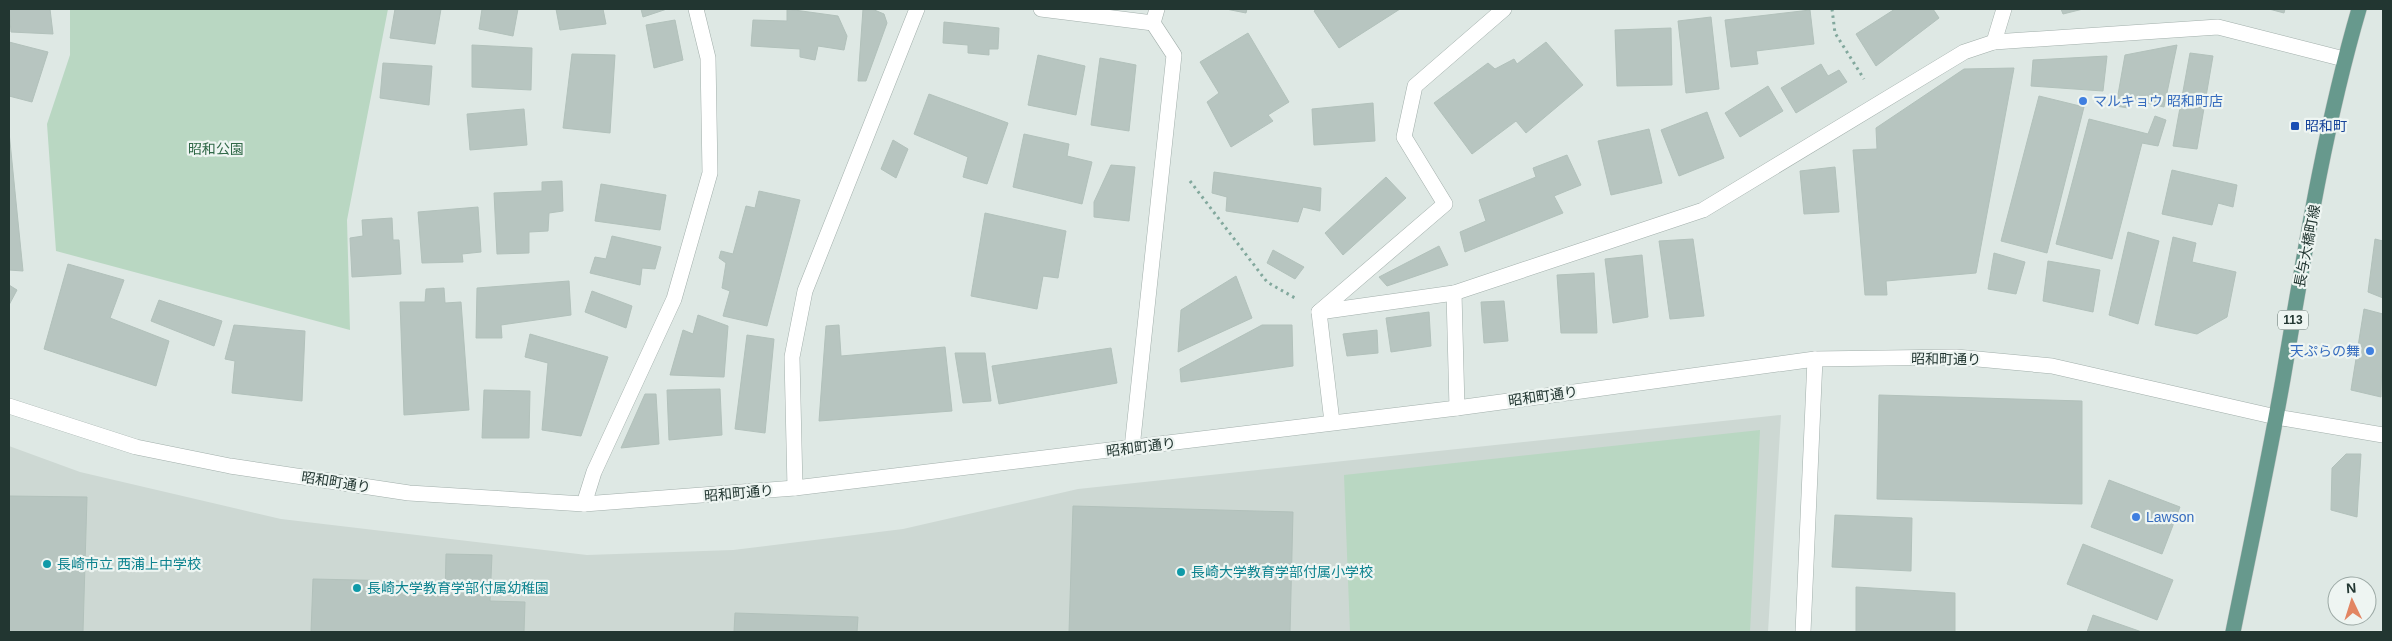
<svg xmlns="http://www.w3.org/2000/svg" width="2392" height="641" font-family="Arial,'Noto Sans JP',sans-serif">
  <rect width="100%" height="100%" fill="#dee8e4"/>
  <polygon fill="#cdd8d3" points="1781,415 1768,632 9,632 9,446 80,472 281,519 587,555 733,550 903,529 1078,489"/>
  <g fill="#b9d7c2">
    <polygon points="70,9 388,9 347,220 350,330 56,251 47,124 70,55"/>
    <polygon points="1760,430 1750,632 1350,632 1344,475"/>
  </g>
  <g fill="#b7c5c0" stroke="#b2c1bb">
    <polygon points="9,9 50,9 53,34 11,32"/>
    <polygon points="395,9 441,9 435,44 390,38"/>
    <polygon points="482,9 518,9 513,36 479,29"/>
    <polygon points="556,9 603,9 606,24 560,30"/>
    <polygon points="641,9 667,9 643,17"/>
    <polygon points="787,9 838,16 847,36 844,50 818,46 815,60 800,57 800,49 751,46 753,20 787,21"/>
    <polygon points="863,9 872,9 884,14 887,23 866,81 858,81"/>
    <polygon points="1226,9 1247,9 1246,13"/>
    <polygon points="1317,9 1400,9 1339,48 1314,11"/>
    <polygon points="1895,9 1933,9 1939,18 1876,66 1856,34"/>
    <polygon points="2061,9 2083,9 2063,14"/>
    <polygon points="2269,9 2285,9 2284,13"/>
    <polygon points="1810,10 1814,44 1756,51 1758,64 1731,67 1725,20"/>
    <polygon points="1711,17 1719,89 1686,93 1678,21"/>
    <polygon points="675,20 683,60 654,68 646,25"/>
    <polygon points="944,22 999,28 998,49 989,49 989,55 968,53 968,45 943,43"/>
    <polygon points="1671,28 1672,85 1617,86 1615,30"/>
    <polygon points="1248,33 1289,102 1268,115 1273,121 1231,147 1207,102 1219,93 1200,62"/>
    <polygon points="9,42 48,52 32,102 9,96"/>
    <polygon points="1546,42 1583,85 1526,133 1516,121 1472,154 1434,103 1488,63 1495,69 1514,59 1517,64"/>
    <polygon points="472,45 532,48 531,90 472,87"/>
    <polygon points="2177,45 2164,107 2130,99 2128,108 2116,106 2125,55"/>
    <polygon points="2190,53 2213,56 2197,149 2173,146"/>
    <polygon points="572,54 615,55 610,133 563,128"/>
    <polygon points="1038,55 1085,66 1076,115 1028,105"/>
    <polygon points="2107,56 2103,91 2031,86 2033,60"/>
    <polygon points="1100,58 1136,65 1129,131 1091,125"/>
    <polygon points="383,63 432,66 429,105 380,98"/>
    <polygon points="1821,64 1828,76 1839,70 1847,82 1796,113 1781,88"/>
    <polygon points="2014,68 1976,273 1886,281 1887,295 1865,295 1853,150 1877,149 1876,128 1964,69"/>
    <polygon points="1768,86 1783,111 1740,137 1725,113"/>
    <polygon points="929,94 1008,123 987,184 963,177 968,157 914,134"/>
    <polygon points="2039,96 2084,107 2047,253 2001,241"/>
    <polygon points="1373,103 1375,141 1314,145 1312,109"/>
    <polygon points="524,109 527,145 470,150 467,114"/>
    <polygon points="1707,112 1724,158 1679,176 1661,130"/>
    <polygon points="2155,116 2166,120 2158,146 2142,143 2112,259 2056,244 2089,119 2148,134"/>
    <polygon points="1649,129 1662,183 1611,195 1598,141"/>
    <polygon points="9,132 23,271 9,270"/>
    <polygon points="1024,134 1069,144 1067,156 1092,162 1082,204 1013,187"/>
    <polygon points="893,140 908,149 896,178 881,169"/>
    <polygon points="1567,155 1581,185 1554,196 1563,213 1465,252 1460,232 1486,221 1479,200 1536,177 1533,168"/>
    <polygon points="1111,165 1135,167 1129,221 1094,217 1094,202"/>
    <polygon points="1835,167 1839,212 1804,214 1800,171"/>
    <polygon points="2172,170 2237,185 2233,207 2218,203 2212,225 2162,214"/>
    <polygon points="1214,172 1321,188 1320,211 1303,207 1298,222 1226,211 1227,197 1212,193"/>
    <polygon points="1386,177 1406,198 1343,255 1325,233"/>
    <polygon points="562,181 563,211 549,213 548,231 529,232 529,253 497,254 494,193 542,191 542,182"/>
    <polygon points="601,184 666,195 660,230 595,221"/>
    <polygon points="759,191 800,200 767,326 723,316 730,291 722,288 726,263 719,258 721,251 733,254 746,206 755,208"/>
    <polygon points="478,207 481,252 462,254 463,262 422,263 418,212"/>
    <polygon points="985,213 1066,231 1058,278 1043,276 1037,309 971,296"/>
    <polygon points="392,218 393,240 399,240 401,274 352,277 350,238 363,236 362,220"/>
    <polygon points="2128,232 2159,241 2138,324 2109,315"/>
    <polygon points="612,236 661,247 655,269 642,268 640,285 590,273 595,257 606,259"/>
    <polygon points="2173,237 2196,243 2192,262 2236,272 2227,317 2197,334 2155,325"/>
    <polygon points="1693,239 1704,316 1670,319 1659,241"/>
    <polygon points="2375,239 2383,241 2383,298 2368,292"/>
    <polygon points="1439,246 1448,265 1387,286 1379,277"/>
    <polygon points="1273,250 1304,267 1295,279 1267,263"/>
    <polygon points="1994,253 2025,262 2016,294 1988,289"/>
    <polygon points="1642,255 1648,317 1613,323 1605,259"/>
    <polygon points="2048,261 2100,270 2093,312 2043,301"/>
    <polygon points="68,264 124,280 110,318 169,341 156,386 44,349"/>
    <polygon points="1594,273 1597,333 1561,333 1557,275"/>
    <polygon points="1236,276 1252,318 1178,352 1181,310"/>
    <polygon points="569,281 571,315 501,325 502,338 476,338 477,288"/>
    <polygon points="9,285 17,290 9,305"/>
    <polygon points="444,288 445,303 461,302 469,410 404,415 400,302 425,302 426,289"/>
    <polygon points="592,291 632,306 626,328 585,312"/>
    <polygon points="159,300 222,321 214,346 151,321"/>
    <polygon points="1504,301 1508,341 1484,343 1481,302"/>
    <polygon points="2364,309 2383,314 2381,397 2351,390"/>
    <polygon points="1429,312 1431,346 1391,352 1386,318"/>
    <polygon points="698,315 728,326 724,377 670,375 683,330 693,334"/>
    <polygon points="234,325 305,331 302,401 232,393 235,361 225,359"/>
    <polygon points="839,325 841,356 945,347 952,411 819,421 826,326"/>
    <polygon points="1262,325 1292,325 1293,366 1181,382 1180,369"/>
    <polygon points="1377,330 1378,353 1347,356 1343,334"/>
    <polygon points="530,334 608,357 581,436 542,430 548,363 525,357"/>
    <polygon points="747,335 774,339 765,433 735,429"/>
    <polygon points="1111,348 1117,383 999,404 992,366"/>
    <polygon points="955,353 985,353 991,401 963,403"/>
    <polygon points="720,389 722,435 669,440 667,390"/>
    <polygon points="484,390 530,391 529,438 482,438"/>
    <polygon points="645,394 656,394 659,444 621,448"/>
    <polygon points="1879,395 2082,401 2082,504 1877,499"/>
    <polygon points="2346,454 2361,454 2357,517 2331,510 2332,468"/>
    <polygon points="2109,480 2180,507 2162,554 2091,527"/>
    <polygon points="9,496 87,497 83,632 9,632"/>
    <polygon points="1073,506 1293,512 1290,632 1069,632"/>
    <polygon points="1835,515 1912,518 1911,571 1832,567"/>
    <polygon points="2083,544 2173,580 2157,620 2067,584"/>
    <polygon points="446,554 492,555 490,601 525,602 524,632 311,632 313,579 402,581 402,595 445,596"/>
    <polygon points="1856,587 1955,593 1955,632 1856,632"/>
    <polygon points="735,613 858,617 857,632 734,632"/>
    <polygon points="2093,615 2142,632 2087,632"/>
  </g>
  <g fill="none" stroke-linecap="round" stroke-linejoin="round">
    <g stroke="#a2afab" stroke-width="16">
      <g id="minor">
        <polyline points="1041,9 1153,23"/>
        <polyline points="1994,42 2004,9"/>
        <polyline points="1454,293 1457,408"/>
        <polyline points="1319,312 1454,293 1703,210 1964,52 1994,42 2218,27 2344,59"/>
        <polyline points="2276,417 2383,435"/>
        <polyline points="1332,422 1319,312 1445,204 1404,137 1415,86 1504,9"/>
        <polyline points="1132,448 1174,55 1153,23 1157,9"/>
        <polyline points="795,488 792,357 805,291 917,9"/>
        <polyline points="584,504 594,472 674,299 710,173 708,58 696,9"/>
        <polyline points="1803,632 1815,359"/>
      </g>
    </g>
    <g stroke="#a2afab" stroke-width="16">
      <polyline id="tertiary" points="9,406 136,447 230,466 409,493 584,504 795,488 1457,408 1815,359 1956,357 2052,366 2276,417"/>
    </g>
    <g stroke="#bdc3c1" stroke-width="16">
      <path id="primary" d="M2233,632c17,-84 35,-168 50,-253 21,-123 41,-250 76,-370"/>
    </g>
    <g stroke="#82a89d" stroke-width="3" stroke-dasharray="2.5 4" stroke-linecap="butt">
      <polyline points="1832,9 1835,33 1864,79"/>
      <polyline points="1190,181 1267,282 1295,298"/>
    </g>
    <use href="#minor" stroke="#fff" stroke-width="15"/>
    <use href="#tertiary" stroke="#fff" stroke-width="15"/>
    <use href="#primary" stroke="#67998d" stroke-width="15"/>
  </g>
  <g fill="#3f7fe0" stroke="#eef5f2" stroke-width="2">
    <circle cx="2083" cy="101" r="5"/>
    <circle cx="2370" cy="351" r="5"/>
    <circle cx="2136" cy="517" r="5"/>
  </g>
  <rect fill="#1a4fb4" stroke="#eef5f2" stroke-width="2" x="2290" y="121" width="10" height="10" rx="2.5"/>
  <g fill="#0f9aa8" stroke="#eef5f2" stroke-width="2">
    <circle cx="47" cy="564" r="5"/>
    <circle cx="1181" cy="572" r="5"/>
    <circle cx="357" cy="588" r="5"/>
  </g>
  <g text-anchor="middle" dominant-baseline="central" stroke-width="4.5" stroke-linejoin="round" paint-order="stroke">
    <rect fill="#eef5f2" stroke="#5f6f6b" stroke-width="1" x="2278" y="310.5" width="30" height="19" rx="4"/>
    <g font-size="12" font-weight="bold" fill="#223631">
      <text x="2293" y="320">113</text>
    </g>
    <g font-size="14" fill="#366cbe" stroke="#eef5f2" text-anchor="start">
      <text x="2093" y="101">マルキョウ 昭和町店</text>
      <text x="2360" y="351" text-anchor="end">天ぷらの舞</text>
      <text x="2146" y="517">Lawson</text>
    </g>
    <g font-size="14" fill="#164399" stroke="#eef5f2" text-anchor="start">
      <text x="2305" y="126">昭和町</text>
    </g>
    <g font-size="14" fill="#306847" stroke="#eef5f2">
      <text x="216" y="149">昭和公園</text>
    </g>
    <g font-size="14" fill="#223631" stroke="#eef5f2">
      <text transform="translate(2307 246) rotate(-79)">長与大橋町線</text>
      <text transform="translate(1946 359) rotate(1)">昭和町通り</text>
      <text transform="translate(1543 396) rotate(-8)">昭和町通り</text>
      <text transform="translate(1141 447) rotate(-7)">昭和町通り</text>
      <text transform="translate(336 482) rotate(9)">昭和町通り</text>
      <text transform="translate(739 493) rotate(-5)">昭和町通り</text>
    </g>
    <g font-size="14" fill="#0d838f" stroke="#eef5f2" text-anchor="start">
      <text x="57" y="564">長崎市立 西浦上中学校</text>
      <text x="1191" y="572">長崎大学教育学部付属小学校</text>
      <text x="367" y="588">長崎大学教育学部付属幼稚園</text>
    </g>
  </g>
  <rect width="2392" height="641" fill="none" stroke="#223631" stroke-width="20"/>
  <g transform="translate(2352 601) rotate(356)"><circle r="24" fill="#eef5f2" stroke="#9ca9a5"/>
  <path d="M0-4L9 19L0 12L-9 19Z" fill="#e28562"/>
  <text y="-8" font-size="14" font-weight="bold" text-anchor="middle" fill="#223631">N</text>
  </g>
</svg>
